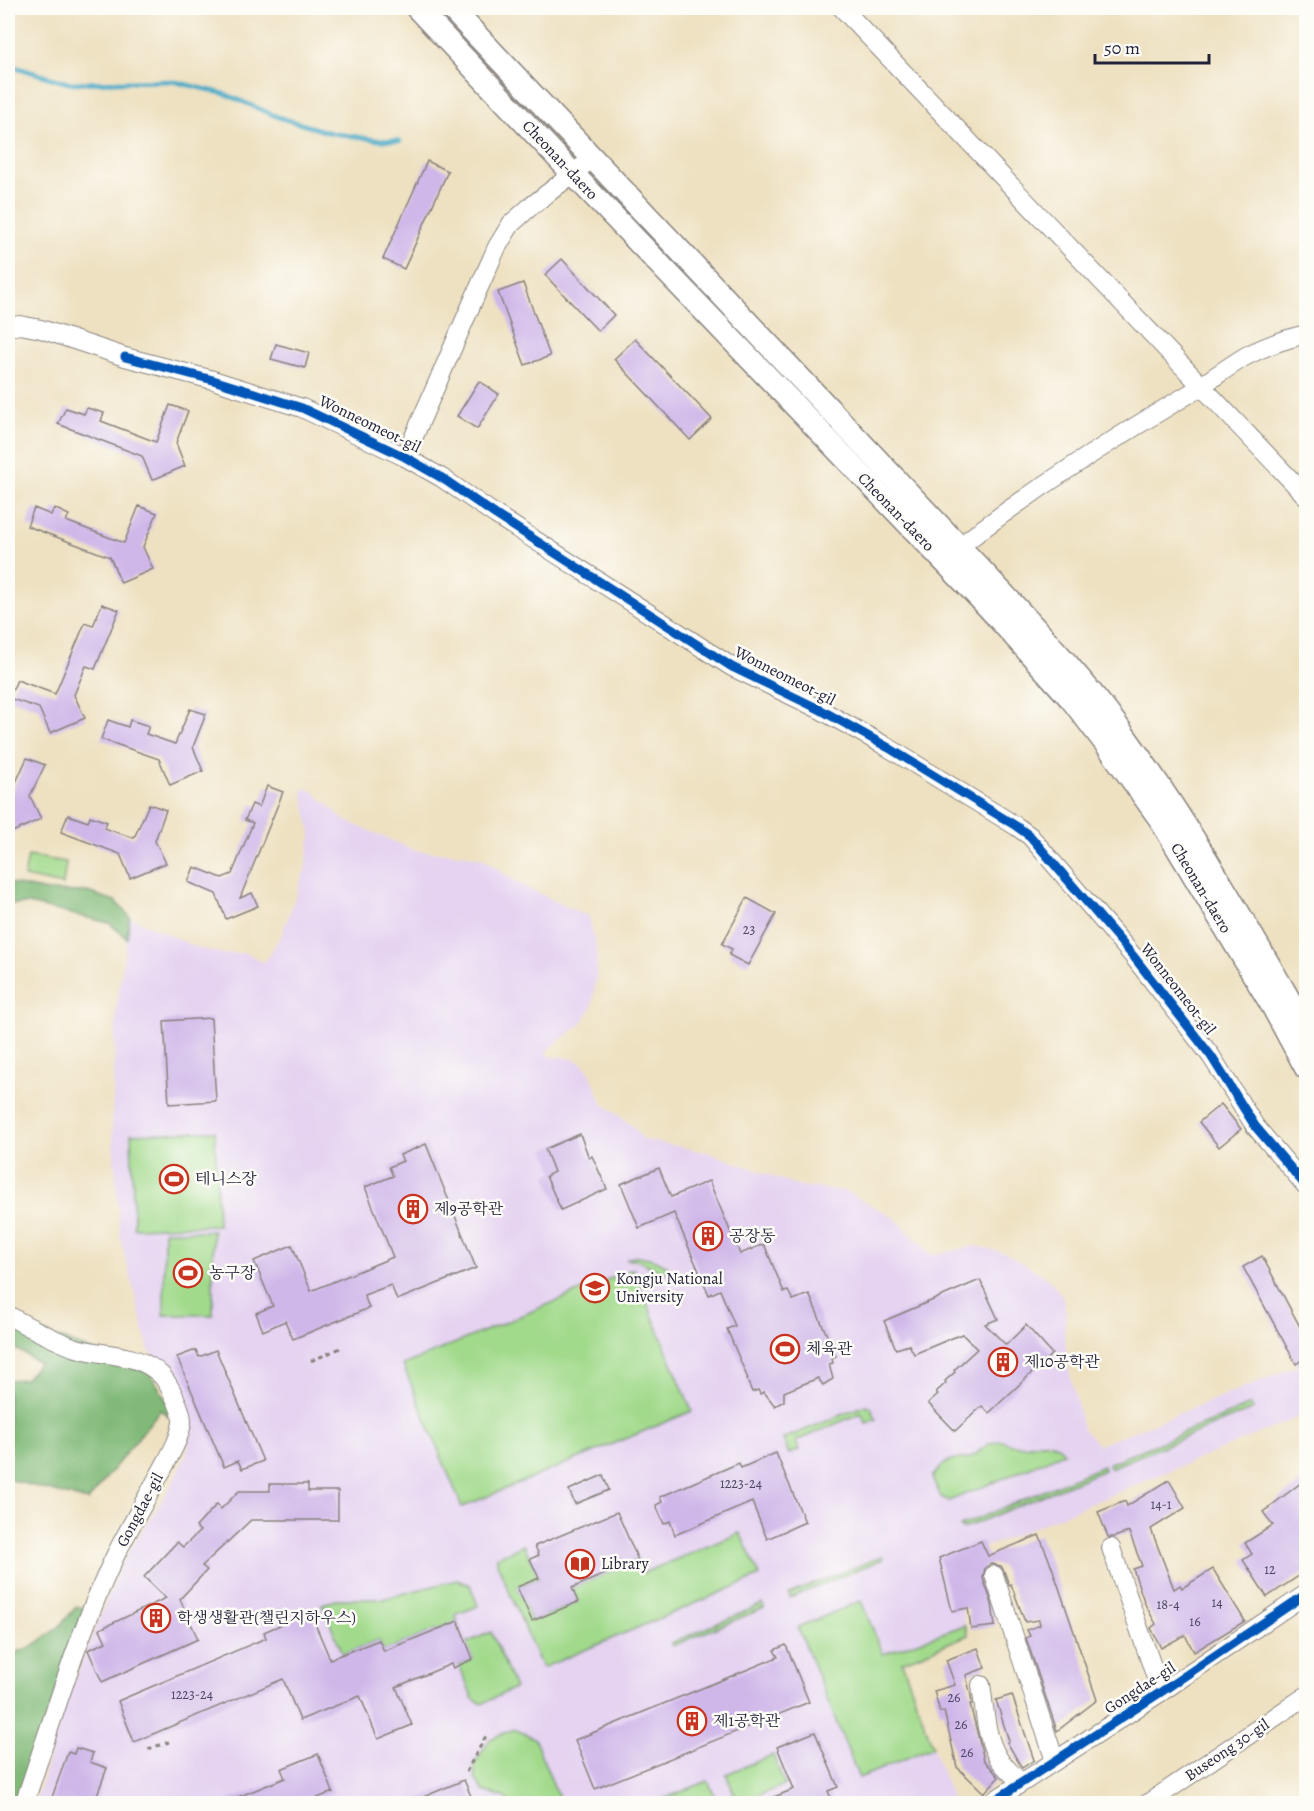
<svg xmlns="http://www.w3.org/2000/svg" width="1314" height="1811" font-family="Alegreya,'Noto Serif KR',serif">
  <rect width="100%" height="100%" fill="#fdfcf7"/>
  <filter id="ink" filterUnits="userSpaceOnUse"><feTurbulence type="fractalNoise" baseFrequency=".0167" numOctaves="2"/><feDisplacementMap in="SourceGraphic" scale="12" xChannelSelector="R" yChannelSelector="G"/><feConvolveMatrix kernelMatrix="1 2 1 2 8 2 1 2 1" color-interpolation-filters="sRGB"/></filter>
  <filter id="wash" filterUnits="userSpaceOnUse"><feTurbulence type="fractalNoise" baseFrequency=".008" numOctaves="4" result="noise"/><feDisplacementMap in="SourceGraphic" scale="24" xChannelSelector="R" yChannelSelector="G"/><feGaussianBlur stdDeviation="1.35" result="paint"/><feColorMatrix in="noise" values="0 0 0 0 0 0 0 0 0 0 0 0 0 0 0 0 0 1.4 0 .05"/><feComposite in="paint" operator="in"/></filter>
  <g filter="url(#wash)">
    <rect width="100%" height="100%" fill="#eee1c1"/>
    <polygon fill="#e5d3f1" points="306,788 314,792 344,820 416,851 463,854 482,858 519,884 589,917 596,946 597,970 592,1007 581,1024 546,1051 547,1056 574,1059 583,1064 590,1073 602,1103 634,1127 642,1139 710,1153 799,1186 845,1191 895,1218 931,1255 976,1246 1005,1253 1048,1278 1063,1297 1066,1313 1064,1332 1069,1370 1083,1429 1099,1445 1306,1363 1306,1414 950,1562 968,1635 902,1663 951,1797 949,1803 35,1804 65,1704 121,1564 172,1484 186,1455 190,1435 188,1419 170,1374 149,1351 120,1236 112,1125 116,1009 130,917 198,948 224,954 246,953 264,963 282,934 305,870 311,834 302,791 303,789"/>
    <g fill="#a2da8c" stroke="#627e64" stroke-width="1.5">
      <polygon points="28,856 66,862 63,885 24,877"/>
      <polygon points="215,1131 218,1225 134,1228 131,1134"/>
      <polygon points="213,1231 213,1315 164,1315 164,1231"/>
      <path d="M637,1256c20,2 32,8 43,26l-7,-7 -9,-4h-5l-19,-10 -14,-2z"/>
      <polygon points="633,1269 692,1411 462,1507 403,1365"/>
      <polygon points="866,1405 871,1407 876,1419 866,1423 861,1413 796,1441 799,1450 789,1454 783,1439"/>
      <polygon points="1251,1405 1253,1409 1110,1468 1108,1464"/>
      <path d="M1004,1441c3,2 6,4 9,4 19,5 38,-13 51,8l-115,48 -8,-4 -9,-20c6,-6 14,-17 23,-18 5,-1 9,1 14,-1 17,-7 11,-16 35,-17z"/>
      <polygon points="1103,1466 1104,1470 962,1529 960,1526"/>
      <polygon points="740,1533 760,1576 542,1668 497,1563 497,1557 524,1545 539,1578 518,1587 532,1621 578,1602 572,1588 638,1560 643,1573"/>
      <polygon points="882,1556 883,1559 790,1598 789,1594"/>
      <polygon points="457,1580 470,1585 478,1606 455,1615 458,1621 384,1651 379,1640 343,1654 322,1604 340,1599 382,1599"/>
      <polygon points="861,1601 883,1654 965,1625 968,1635 902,1662 933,1747 859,1778 798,1627"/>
      <polygon points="763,1604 764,1608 672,1646 671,1643"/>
      <polygon points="491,1632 515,1688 482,1704 473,1699 459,1665 473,1659 466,1643"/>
      <polygon points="514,1729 534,1738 561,1803 511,1803 504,1797 483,1791 475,1778 474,1765 490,1739"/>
      <polygon points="773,1755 785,1785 738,1803 726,1774"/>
      <polygon points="708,1781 718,1803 653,1803"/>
    </g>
    <g fill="#81ba78" stroke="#526e5a" stroke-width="1.5">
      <polygon points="8,883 47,891 87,892 115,901 130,917 127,938 109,923 29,904 8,904"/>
      <polygon points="8,1319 150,1372 179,1422 160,1410 88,1501 8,1479 8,1380 25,1379 39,1363 8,1344"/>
      <polygon points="76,1607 88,1608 20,1803 8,1803 8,1655 32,1647 60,1626"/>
    </g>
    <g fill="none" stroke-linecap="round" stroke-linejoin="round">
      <polyline stroke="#48abc8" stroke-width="4.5" points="8,65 68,83 172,81 225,94 278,117 331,133 378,140 400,141"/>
    </g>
    <g id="blocks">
      <g fill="#cfb7e9">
        <polygon points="427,161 448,171 404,269 383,259"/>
        <polygon points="562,259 614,315 598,331 545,275"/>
        <polygon points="523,283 550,356 525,365 498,292"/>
        <polygon points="635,339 712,419 690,440 614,359"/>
        <polygon points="276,344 309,353 305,368 271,359"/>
        <polygon points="479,381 499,394 477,429 457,416"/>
        <polygon points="170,405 188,411 176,443 185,466 152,480 142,456 58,424 66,408 84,414 87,408 104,413 101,421 156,442"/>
        <polygon points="139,506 157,513 143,547 153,569 121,583 110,557 27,526 34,508 51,515 54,508 69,515 66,521 124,543"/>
        <polygon points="102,604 119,610 95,669 86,666 74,695 85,718 50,733 39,708 9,698 17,680 55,694 85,623 93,626"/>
        <polygon points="190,709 206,714 193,747 203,771 170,785 159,759 101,739 108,720 128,727 130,720 149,726 146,734 175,744"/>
        <polygon points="27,758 45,765 30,796 41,819 8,834 8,792 11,793"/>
        <polygon points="267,786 283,792 240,898 252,893 258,906 226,919 216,894 188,882 194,867 222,878 232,874 253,823 245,820 252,804 259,807"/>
        <polygon points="149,804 166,810 155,841 166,863 130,878 120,854 61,832 68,815 88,822 90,816 107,822 104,828 134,838"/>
        <polygon points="747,898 776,914 748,965 729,955 732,949 722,944"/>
        <polygon points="211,1018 216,1101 169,1104 164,1021"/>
        <polygon points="1221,1104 1241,1129 1219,1147 1199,1122"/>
        <polygon points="580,1134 589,1158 592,1156 607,1189 561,1210 546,1176 554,1172 545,1149"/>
        <polygon points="426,1144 476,1268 397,1300 391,1285 364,1295 369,1308 293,1339 285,1321 263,1331 256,1313 273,1306 254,1261 292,1245 311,1291 393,1257 365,1187 393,1176 389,1167 403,1161 400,1155"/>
        <polygon points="659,1168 671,1197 709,1181 740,1254 764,1244 784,1292 788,1291 793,1300 809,1294 836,1356 832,1358 833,1363 829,1364 833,1379 823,1385 818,1378 784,1392 784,1401 775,1406 764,1392 760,1394 758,1390 752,1392 747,1380 748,1379 727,1329 735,1326 720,1290 709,1295 674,1213 639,1228 621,1184"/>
        <polygon points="1262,1256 1306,1338 1306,1357 1296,1364 1243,1267"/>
        <polygon points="980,1280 998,1319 985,1324 1006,1345 1026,1325 1052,1354 989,1413 982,1406 955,1431 928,1403 938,1394 936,1392 946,1383 945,1381 955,1372 954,1370 977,1349 962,1334 914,1354 909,1345 896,1349 884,1321"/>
        <polygon points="196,1350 199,1357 216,1350 263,1461 242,1469 238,1461 224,1467 177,1357"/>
        <polygon points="776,1453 805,1522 767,1539 752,1502 675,1535 670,1521 664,1524 656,1505 662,1502 660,1497 739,1463 741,1468"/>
        <polygon points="603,1475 609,1490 575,1504 569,1490"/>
        <polygon points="1306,1479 1306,1571 1267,1597 1243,1560 1252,1554 1245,1543 1273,1525 1263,1512"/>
        <polygon points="1169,1480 1185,1508 1151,1529 1174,1589 1180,1585 1182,1588 1213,1569 1245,1621 1194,1652 1185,1635 1161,1648 1151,1628 1156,1624 1145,1604 1133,1569 1142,1566 1129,1532 1114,1537 1108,1537 1098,1512 1125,1501 1127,1506"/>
        <polygon points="270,1484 308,1484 308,1491 338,1491 338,1520 251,1520 202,1566 207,1570 180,1599 198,1639 102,1682 88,1650 106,1642 100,1629 166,1598 144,1577 177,1542 183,1547 200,1531 196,1527 217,1504 221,1509 239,1491 270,1491"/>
        <polygon points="617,1512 638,1560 572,1588 578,1602 532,1621 517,1587 539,1578 530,1559 539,1555 535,1546"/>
        <polygon points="1039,1535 1052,1567 1097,1700 1057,1731 1026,1638 1030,1636 1027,1630 1040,1625 1039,1620 1025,1622 1011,1584 1009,1585 1004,1571 1001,1566 991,1564 985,1568 983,1578 992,1604 995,1626 971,1629 968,1608 952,1611 939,1558 981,1541 988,1556"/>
        <polygon points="310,1612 330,1659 379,1640 384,1651 458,1621 473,1659 453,1668 451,1664 396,1687 412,1725 378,1739 360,1696 300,1720 283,1679 134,1742 118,1701 266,1638 264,1632"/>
        <polygon points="786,1645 809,1702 595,1789 575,1740 778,1657 774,1650"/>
        <polygon points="978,1648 985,1668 966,1675 971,1696 972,1704 970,1704 984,1760 999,1777 984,1793 957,1767 944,1711 940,1712 934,1691 955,1685 946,1660"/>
        <polygon points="1012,1695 1034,1760 1022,1768 1007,1742 1009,1741 996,1700"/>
        <polygon points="815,1732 838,1787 828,1791 833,1803 759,1803 794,1789 777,1747"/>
        <polygon points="76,1748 93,1753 90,1762 107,1768 94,1803 50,1803 68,1752 74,1754"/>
        <polygon points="318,1754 333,1792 304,1803 223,1803 285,1778 281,1769"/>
        <polygon points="464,1780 474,1803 409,1803"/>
      </g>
    </g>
  </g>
  <g filter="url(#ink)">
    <use href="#blocks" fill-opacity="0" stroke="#88827e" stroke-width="1.5"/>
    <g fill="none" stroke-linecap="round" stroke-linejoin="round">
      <g stroke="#88827e" stroke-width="20">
        <g id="minor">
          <polyline points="842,8 1306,496"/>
          <polyline points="8,327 20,325 41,329 125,357 213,380 302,408 405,457 442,478 496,515 732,667 821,710 889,748 1016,826 1030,836 1134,957 1211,1056 1255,1126 1306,1186"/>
          <polyline points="405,457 473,301 497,247 511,224 530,207 593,158"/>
          <path d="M959,547c73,-57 151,-106 230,-153 19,-12 37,-26 57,-38 19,-10 40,-17 60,-22"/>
          <path d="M8,1315c16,10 47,25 65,32 30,10 65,4 89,29 7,8 21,35 20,46 -2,17 -13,35 -21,50 -15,27 -30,53 -44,80 -39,80 -64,167 -93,252"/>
          <polyline points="1111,1548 1161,1692"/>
          <polyline points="994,1575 1055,1761"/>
          <path d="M981,1685c4,24 4,53 18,74 6,9 15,16 22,24"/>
          <polyline points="989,1804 1161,1692 1306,1594"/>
          <polyline points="1147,1804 1306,1696"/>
        </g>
      </g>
      <g stroke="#88827e" stroke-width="25">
        <g id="major">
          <polyline points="417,8 573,174 988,607 1072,700 1112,752 1160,819 1273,1007 1306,1068"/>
          <path d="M451,8l533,565c50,54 102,108 145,169 66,92 121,190 177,287"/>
        </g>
      </g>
      <g stroke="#88827e" stroke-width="3" stroke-dasharray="4.5 4.5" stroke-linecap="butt">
        <polyline points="311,1361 343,1347"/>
        <polyline points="148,1749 169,1742"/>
        <polyline points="466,1772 486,1736"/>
      </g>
      <use href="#minor" stroke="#fff" stroke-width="18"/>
      <use href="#major" stroke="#fff" stroke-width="22"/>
      <g stroke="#fdfcf7" stroke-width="13">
        <g id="cycleway">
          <polyline points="125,357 213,380 302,408 405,457 442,478 496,515 732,667 821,710 889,748 1016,826 1030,836 1134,957 1211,1056 1255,1126 1306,1186"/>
          <polyline points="989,1804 1161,1692 1306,1594"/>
        </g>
      </g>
      <use href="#cycleway" stroke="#0057b8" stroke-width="9"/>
    </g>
  </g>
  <defs>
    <g id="stadium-ring" transform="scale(1.5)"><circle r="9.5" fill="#fdfcf7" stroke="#c8321e" stroke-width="1.5"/><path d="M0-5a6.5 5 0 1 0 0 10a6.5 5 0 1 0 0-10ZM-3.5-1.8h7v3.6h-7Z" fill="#c8321e"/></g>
    <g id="building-ring" transform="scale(1.5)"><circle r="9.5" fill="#fdfcf7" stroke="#c8321e" stroke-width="1.5"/><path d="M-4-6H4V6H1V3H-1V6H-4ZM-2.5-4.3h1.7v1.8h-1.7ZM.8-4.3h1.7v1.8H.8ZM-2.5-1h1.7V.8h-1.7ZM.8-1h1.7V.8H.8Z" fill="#c8321e"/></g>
    <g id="university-ring" transform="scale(1.5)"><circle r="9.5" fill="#fdfcf7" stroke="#c8321e" stroke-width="1.5"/><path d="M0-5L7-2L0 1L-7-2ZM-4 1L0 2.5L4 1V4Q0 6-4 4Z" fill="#c8321e"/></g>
    <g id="library-ring" transform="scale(1.5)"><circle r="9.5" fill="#fdfcf7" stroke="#c8321e" stroke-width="1.5"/><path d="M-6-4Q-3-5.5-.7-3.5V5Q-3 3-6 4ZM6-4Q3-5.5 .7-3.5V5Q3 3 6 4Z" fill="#c8321e"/></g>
  </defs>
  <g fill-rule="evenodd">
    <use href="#stadium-ring" x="174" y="1179"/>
    <use href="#building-ring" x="413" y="1209"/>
    <use href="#building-ring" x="708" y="1236"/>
    <use href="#stadium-ring" x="188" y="1273"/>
    <use href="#university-ring" x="595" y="1288"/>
    <use href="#stadium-ring" x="785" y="1349"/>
    <use href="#building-ring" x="1003" y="1362"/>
    <use href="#library-ring" x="580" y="1564"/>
    <use href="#building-ring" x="156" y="1618"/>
    <use href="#building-ring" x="692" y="1721"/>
  </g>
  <g text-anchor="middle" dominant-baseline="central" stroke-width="5" stroke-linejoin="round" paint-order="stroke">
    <g font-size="14" fill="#4d4766">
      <text x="749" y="929">23</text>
      <text x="741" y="1483">1223-24</text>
      <text x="1161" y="1504">14-1</text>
      <text x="1270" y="1569">12</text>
      <text x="1217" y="1602">14</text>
      <text x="1168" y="1604">18-4</text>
      <text x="1195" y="1621">16</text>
      <text x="192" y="1694">1223-24</text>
      <text x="954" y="1697">26</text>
      <text x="961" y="1724">26</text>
      <text x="967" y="1752">26</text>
    </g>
    <g font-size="16" fill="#22223b" stroke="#fdfcf7">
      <text transform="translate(560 160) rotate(47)">Cheonan-daero</text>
      <text transform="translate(370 424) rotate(26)">Wonneomeot-gil</text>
      <text transform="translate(896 512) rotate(46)">Cheonan-daero</text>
      <text transform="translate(785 676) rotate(27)">Wonneomeot-gil</text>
      <text transform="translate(1201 888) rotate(59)">Cheonan-daero</text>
      <text transform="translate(1178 989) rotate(52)">Wonneomeot-gil</text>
      <text transform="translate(140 1510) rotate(-62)">Gongdae-gil</text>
      <text transform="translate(1140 1688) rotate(-33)">Gongdae-gil</text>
      <text transform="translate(1227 1750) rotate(-34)">Buseong 30-gil</text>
    </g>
    <g font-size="16" fill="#22223b" stroke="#fdfcf7" text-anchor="start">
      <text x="195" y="1179">테니스장</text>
      <text x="434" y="1209">제9공학관</text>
      <text x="729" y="1236">공장동</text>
      <text x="209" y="1273">농구장</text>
      <text x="616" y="1279">Kongju National<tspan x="616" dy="18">University</tspan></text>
      <text x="806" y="1349">체육관</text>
      <text x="1024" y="1362">제10공학관</text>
      <text x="601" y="1564">Library</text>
      <text x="177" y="1618">학생생활관(챌린지하우스)</text>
      <text x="713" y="1721">제1공학관</text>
    </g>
  </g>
  <rect width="1314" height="1811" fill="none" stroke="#fdfcf7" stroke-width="30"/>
  <path d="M1095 54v9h114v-9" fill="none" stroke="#22223b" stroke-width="3"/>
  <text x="1104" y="54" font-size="18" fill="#22223b" stroke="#fdfcf7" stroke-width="4.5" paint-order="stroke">50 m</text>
</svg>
